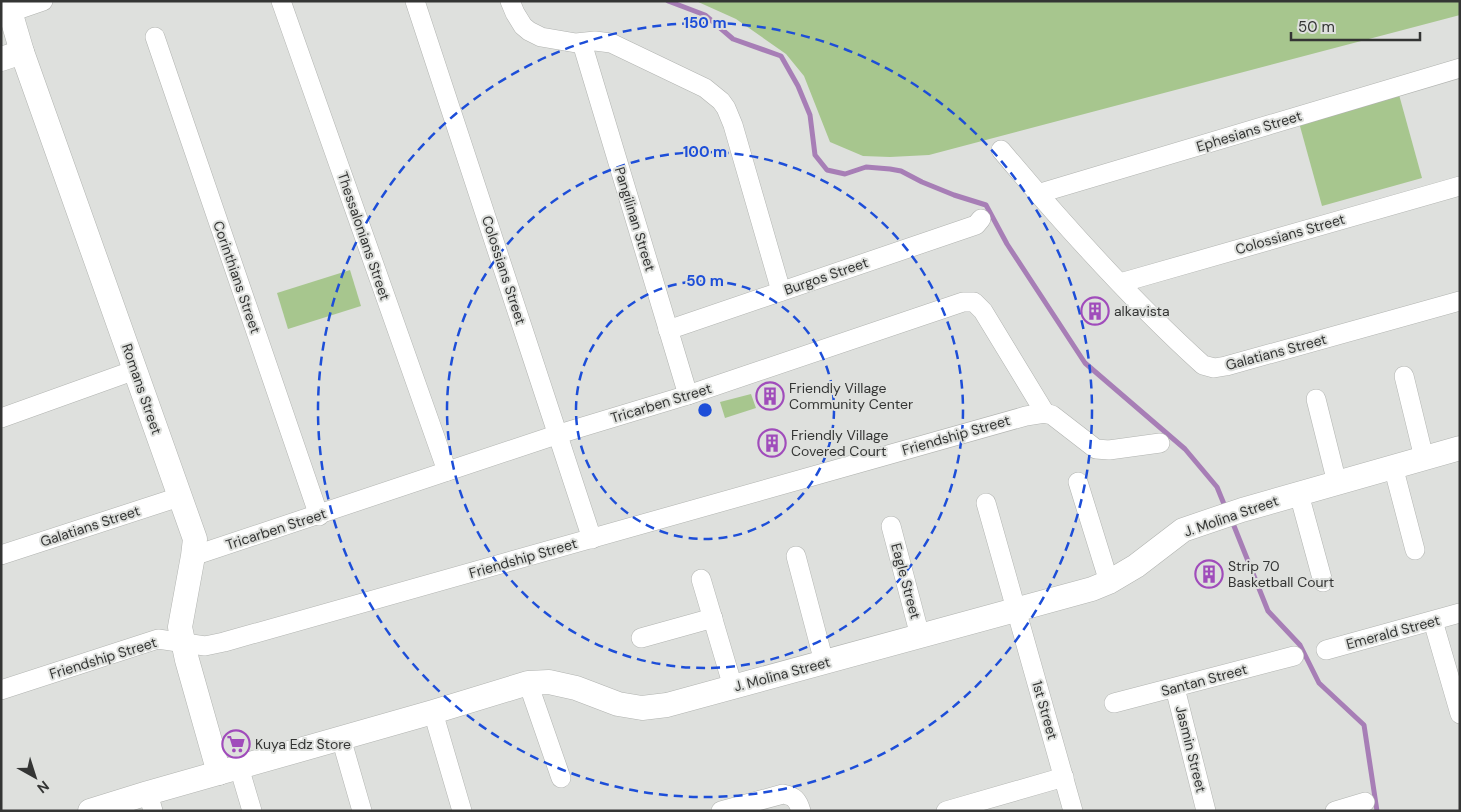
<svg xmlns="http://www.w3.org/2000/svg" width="1461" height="812" font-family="'DM Sans',sans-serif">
  <rect width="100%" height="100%" fill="#dee0dd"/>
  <g fill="#a7c68e">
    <polygon points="696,1 1460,1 1460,15 929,155 890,157 863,156 830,142 804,76 786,54 736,19"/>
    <polygon points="1398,91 1422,178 1322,206 1298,119"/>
    <polygon points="350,270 361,306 288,329 277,293"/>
    <polygon points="751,394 756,408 725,418 720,402"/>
  </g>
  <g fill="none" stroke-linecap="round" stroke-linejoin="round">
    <g stroke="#a77eb6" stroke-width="5">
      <polyline points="668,1 705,15 733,39 781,56 798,86 810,115 815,155 827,170 845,174 866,167 890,169 901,171 922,182 954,195 986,205 1007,244 1085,363 1185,449 1217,487 1226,509"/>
      <polyline points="1232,521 1268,611 1300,645 1319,683 1364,725 1377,811"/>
    </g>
    <g stroke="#b1b3b0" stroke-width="20">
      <g id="minor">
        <polyline points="281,1 447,471"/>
        <polyline points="415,1 592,539"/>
        <polyline points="510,1 515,13 523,26 529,31 541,37 576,43 595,41 611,43 705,88 721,101 726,108 733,125 781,291"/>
        <polyline points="11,12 43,1"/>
        <polyline points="155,37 319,516"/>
        <polyline points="582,43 688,395"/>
        <path d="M1001,150c63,75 129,149 202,215l11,3 12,-2 234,-65"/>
        <polyline points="1037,194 1460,68"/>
        <polyline points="1120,283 1460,186"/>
        <polyline points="668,330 976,225 981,219"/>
        <polyline points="1404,376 1424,458"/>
        <polyline points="1316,399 1337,483"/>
        <polyline points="1,418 135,370"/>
        <polyline points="1393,466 1415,550"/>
        <polyline points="1078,482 1109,582"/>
        <polyline points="1299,494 1323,582"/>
        <polyline points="986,503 1073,811"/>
        <polyline points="891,526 920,636"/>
        <polyline points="1,555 179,497"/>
        <polyline points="193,556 559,434 688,395 963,302 974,302 983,311 1045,413"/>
        <polyline points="796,556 824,662"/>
        <polyline points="701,579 733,687"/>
        <polyline points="1433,621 1460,714"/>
        <polyline points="641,638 713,618"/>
        <polyline points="1326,650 1460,613"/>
        <polyline points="528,683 561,778"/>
        <polyline points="1175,688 1206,811"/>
        <polyline points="1,690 158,639 205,646 224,642 1026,416 1045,413 1052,415 1096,449 1109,450 1160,443"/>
        <polyline points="1114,703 1294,656"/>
        <polyline points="433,712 462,811"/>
        <polyline points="341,738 362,811"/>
        <polyline points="239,767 252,811"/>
        <polyline points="148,793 153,811"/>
        <path d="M721,811l62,-17c11,2 15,6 18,17"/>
        <polyline points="946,811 1064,777"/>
        <polyline points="1335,811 1365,802"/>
      </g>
    </g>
    <g stroke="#b1b3b0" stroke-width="25">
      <g id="tertiary">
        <polyline points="7,1 22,52 195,539 193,556 180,627 187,660 219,773"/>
        <polyline points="1,59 22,52"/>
        <polyline points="90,811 148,793 433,712 528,683 549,682 576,688 618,704 642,708 667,705 1092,589 1109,582 1136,566 1183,530 1242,510 1460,448"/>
      </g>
    </g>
    <use href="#minor" stroke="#fff" stroke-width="19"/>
    <use href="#tertiary" stroke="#fff" stroke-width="24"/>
  </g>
  <g fill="none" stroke="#1d4ed8" stroke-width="2.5" stroke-dasharray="9 6">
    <circle cx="705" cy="410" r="129"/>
    <circle cx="705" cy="410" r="258"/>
    <circle cx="705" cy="410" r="387"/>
  </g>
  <defs>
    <g id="building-ring" transform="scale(1.4375)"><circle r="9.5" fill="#dee0dd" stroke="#a04cbb" stroke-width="1.5"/><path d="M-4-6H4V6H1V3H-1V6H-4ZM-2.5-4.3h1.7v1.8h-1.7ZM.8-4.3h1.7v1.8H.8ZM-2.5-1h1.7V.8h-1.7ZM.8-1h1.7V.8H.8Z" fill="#a04cbb"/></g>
    <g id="supermarket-ring" transform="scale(1.4375)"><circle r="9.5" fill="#dee0dd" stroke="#a04cbb" stroke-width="1.5"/><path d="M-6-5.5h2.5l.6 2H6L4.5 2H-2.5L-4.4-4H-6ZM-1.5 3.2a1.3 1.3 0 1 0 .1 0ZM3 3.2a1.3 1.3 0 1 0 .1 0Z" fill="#a04cbb"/></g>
  </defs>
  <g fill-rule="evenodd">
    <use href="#building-ring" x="1095" y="311"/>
    <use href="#building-ring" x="770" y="396"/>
    <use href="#building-ring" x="772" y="443"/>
    <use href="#building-ring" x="1209" y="574"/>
    <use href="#supermarket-ring" x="236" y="744"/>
  </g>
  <g text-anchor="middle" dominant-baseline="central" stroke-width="4" stroke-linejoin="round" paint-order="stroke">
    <g font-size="14" fill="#343534" stroke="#dee0dd">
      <text transform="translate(1249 131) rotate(-17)">Ephesians Street</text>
      <text transform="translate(635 219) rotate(73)">Pangilinan Street</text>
      <text transform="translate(1290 234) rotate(-16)">Colossians Street</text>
      <text transform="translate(364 236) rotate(71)">Thessalonians Street</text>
      <text transform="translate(504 270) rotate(72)">Colossians Street</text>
      <text transform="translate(826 276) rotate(-19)">Burgos Street</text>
      <text transform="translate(237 277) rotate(71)">Corinthians Street</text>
      <text transform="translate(1276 352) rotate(-15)">Galatians Street</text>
      <text transform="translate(142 389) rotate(71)">Romans Street</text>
      <text transform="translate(661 403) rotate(-17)">Tricarben Street</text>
      <text transform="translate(956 435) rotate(-16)">Friendship Street</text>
      <text transform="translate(1231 516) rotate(-19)">J. Molina Street</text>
      <text transform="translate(90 526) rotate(-18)">Galatians Street</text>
      <text transform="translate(276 529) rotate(-18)">Tricarben Street</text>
      <text transform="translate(523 558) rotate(-16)">Friendship Street</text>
      <text transform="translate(906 581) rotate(75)">Eagle Street</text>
      <text transform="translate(1393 632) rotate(-15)">Emerald Street</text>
      <text transform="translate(103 658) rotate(-17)">Friendship Street</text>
      <text transform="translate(782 674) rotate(-15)">J. Molina Street</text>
      <text transform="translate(1204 680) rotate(-15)">Santan Street</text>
      <text transform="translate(1045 710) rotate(74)">1st Street</text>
      <text transform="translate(1191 749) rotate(76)">Jasmin Street</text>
    </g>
    <g font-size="14" fill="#343534" stroke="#dee0dd" text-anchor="start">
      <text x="1114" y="311">alkavista</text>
      <text x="789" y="388">Friendly Village<tspan x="789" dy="16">Community Center</tspan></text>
      <text x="791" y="435">Friendly Village<tspan x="791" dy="16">Covered Court</tspan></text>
      <text x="1228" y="566">Strip 70<tspan x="1228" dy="16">Basketball Court</tspan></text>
      <text x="255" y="744">Kuya Edz Store</text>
    </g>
  </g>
  <circle cx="705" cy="410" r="8" fill="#1d4ed8" stroke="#dee0dd" stroke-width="2.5"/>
  <g font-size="15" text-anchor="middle" font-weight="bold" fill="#1d4ed8" stroke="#dee0dd" stroke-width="4" stroke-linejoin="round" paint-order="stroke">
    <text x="705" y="28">150 m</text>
    <text x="705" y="157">100 m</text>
    <text x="705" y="286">50 m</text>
  </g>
  <rect width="1461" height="812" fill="none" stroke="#343534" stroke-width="5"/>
  <g transform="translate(35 777) rotate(141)" stroke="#dee0dd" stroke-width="4" paint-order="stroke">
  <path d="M0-4L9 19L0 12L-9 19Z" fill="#343534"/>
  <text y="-8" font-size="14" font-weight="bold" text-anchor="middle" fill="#343534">N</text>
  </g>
  <path d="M1291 32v8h129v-8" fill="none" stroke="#343534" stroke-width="2.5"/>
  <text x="1298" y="32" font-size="15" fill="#343534" stroke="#dee0dd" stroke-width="4" paint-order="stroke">50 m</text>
</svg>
